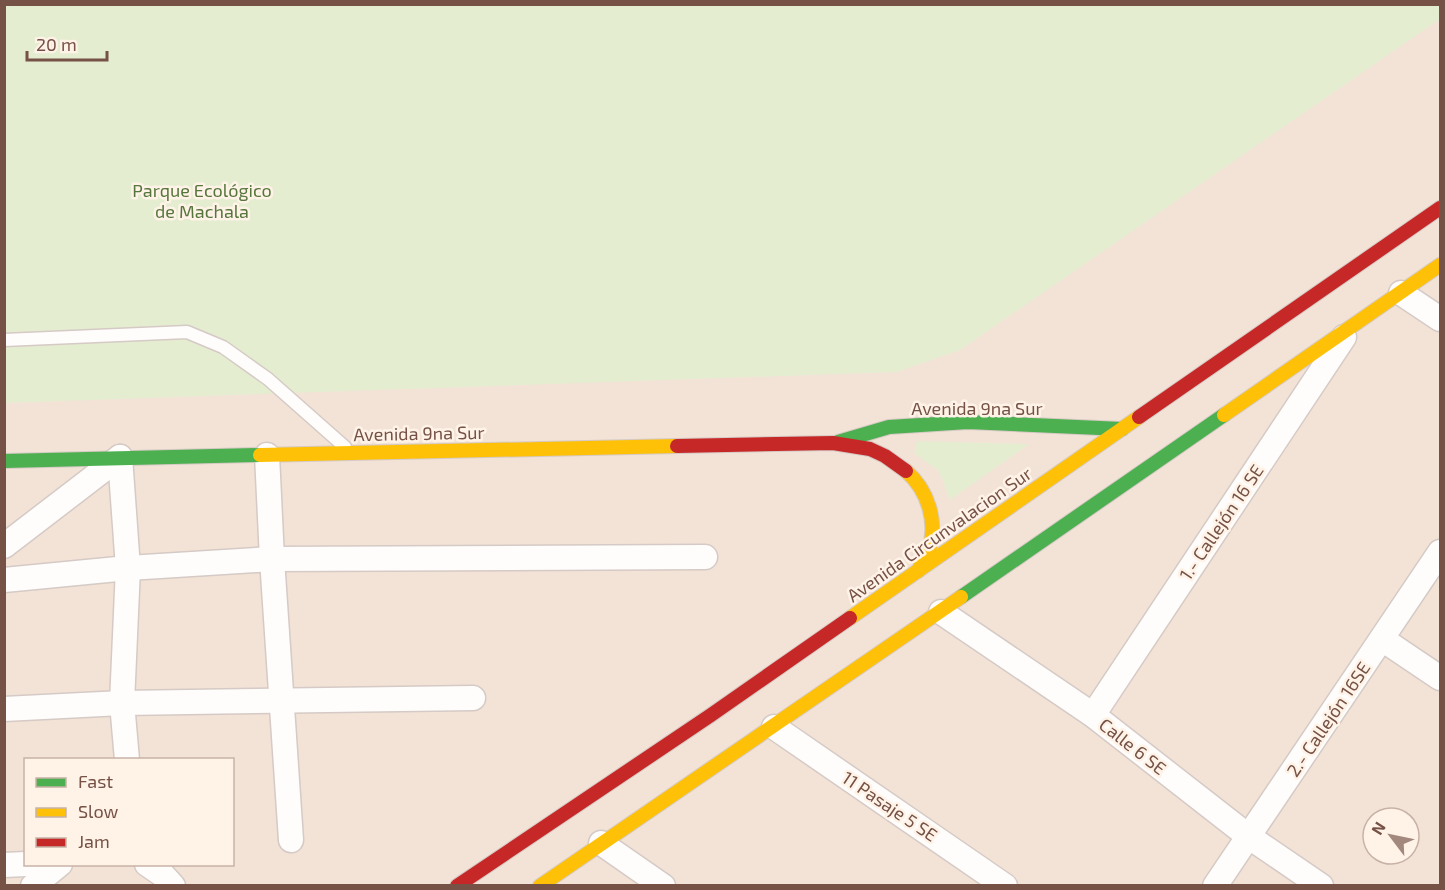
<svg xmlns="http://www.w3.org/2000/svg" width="1445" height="890" font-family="'Exo 2',sans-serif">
  <rect width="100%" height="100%" fill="#f7efe7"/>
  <path fill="#f3e3d7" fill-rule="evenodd" d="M5,5h1435v880l-1435,1zM26,760h206v104h-206zM1373,818h36v36h-36z"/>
  <g fill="#e5edd1">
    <polygon points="1440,4 1440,19 960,350 897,372 5,403 4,5"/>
    <polygon points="917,441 1029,444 950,500 939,471 914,453"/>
  </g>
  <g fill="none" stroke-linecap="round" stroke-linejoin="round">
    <g stroke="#d5cac5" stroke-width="15">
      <polyline id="lane" points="4,340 187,332 223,347 268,379 345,447"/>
    </g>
    <g stroke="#d5cac5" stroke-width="27">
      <g id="street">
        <polyline points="1401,293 1440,319"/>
        <polyline points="267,455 272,559 291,840"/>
        <polyline points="120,457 128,568 122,703 127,760"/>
        <polyline points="4,546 120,457"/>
        <polyline points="4,580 128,568 272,559 705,557"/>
        <polyline points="941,612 1093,715 1248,836 1321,886"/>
        <polyline points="1382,639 1440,678"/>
        <polyline points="4,709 122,703 473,698"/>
        <polyline points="1093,715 1344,337"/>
        <polyline points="774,727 1005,886"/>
        <polyline points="601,843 663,886"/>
        <polyline points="147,864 163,875 173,886"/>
        <polyline points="4,865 26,864"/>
        <polyline points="33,886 60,864"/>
        <polyline points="1215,886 1440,552"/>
      </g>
    </g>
    <g stroke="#d6cac4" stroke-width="16">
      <g id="fast">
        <polyline points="838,442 889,427 968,422 1122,429"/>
        <polyline points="4,461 260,455"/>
        <polyline points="961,597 1224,415"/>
      </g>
    </g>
    <g stroke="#d6cac4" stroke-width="16">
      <g id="slow">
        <polyline points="1224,415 1440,265"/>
        <polyline points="260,455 677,446"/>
        <path d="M906,471c22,19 32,51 23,79 -3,7 -7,14 -11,21"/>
        <polyline points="850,618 1139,417"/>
        <polyline points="540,886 961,597"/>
      </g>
    </g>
    <g stroke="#d6cac4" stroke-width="16">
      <g id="jam">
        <polyline points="1139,417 1440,208"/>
        <polyline points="677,446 833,443 870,449 885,456 906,471"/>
        <polyline points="457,886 711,715 850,618"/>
      </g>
    </g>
    <use href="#lane" stroke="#fefdfb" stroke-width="12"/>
    <use href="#street" stroke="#fefdfb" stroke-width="24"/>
    <use href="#fast" stroke="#4caf50" stroke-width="14"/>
    <use href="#slow" stroke="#ffc107" stroke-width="14"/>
    <use href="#jam" stroke="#c62828" stroke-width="14"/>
  </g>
  <g text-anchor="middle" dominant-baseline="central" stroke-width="5" stroke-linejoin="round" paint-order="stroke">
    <g font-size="18" fill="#55763c" stroke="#fff3e8">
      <text x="202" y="190">Parque Ecológico<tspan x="202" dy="21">de Machala</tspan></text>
    </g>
    <g font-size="18" fill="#765146" stroke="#fff3e8">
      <text x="977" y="408">Avenida 9na Sur</text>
      <text transform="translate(419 433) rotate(-1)">Avenida 9na Sur</text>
      <text transform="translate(1221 522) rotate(-56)">1.- Callejón 16 SE</text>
      <text transform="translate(939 534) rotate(-35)">Avenida Circunvalacion Sur</text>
      <text transform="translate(1328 719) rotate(-56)">2.- Callejón 16SE</text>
      <text transform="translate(1133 746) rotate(38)">Calle 6 SE</text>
      <text transform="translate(890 806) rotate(34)">11 Pasaje 5 SE</text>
    </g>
  </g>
  <rect width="1445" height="890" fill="none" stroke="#765146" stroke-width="12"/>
  <rect x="24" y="758" width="210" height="108" fill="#fff3e8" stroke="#c8b2a7" stroke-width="1.5"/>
  <rect x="36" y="778" width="30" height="9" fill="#4caf50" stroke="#c8b2a7" stroke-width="1.5"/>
  <text x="78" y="788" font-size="18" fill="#765146">Fast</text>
  <rect x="36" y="808" width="30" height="9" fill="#ffc107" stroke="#c8b2a7" stroke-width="1.5"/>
  <text x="78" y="818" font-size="18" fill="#765146">Slow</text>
  <rect x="36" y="838" width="30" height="9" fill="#c62828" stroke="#c8b2a7" stroke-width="1.5"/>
  <text x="78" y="848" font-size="18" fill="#765146">Jam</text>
  <g transform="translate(1391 836) rotate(302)"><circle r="28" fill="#fff3e8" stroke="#c8b2a7" stroke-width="1.5"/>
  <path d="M0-4.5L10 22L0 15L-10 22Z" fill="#a3887e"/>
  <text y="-9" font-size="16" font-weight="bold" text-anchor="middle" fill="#765146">N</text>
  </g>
  <path d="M27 51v9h80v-9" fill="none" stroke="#765146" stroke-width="3"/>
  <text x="36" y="51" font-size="18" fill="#765146" stroke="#fff3e8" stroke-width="4.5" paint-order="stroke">20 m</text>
</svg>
